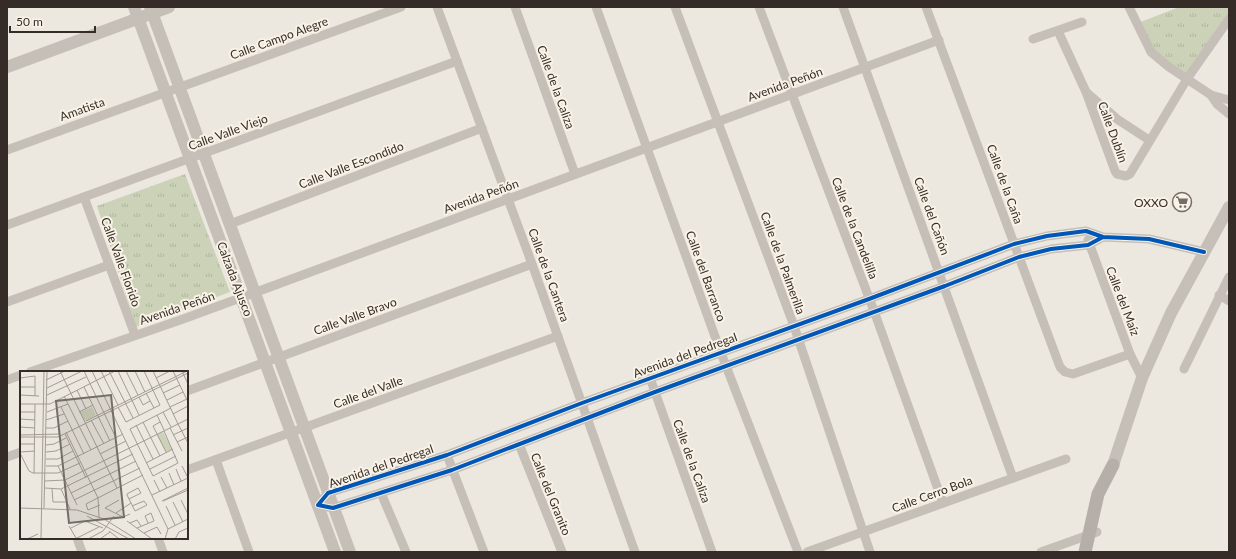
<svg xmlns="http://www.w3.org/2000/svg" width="1236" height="559" font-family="Lato,sans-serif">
  <defs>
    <pattern id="park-tufts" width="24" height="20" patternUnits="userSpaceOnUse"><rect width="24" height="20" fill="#ccd2b8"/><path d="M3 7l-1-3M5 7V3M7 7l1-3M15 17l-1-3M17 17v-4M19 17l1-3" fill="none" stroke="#b0b49e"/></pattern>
  </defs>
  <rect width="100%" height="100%" fill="#ece7df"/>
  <g fill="url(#park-tufts)">
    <polygon points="1179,7 1229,7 1229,18 1186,76 1153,50 1138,23"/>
    <polygon points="185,174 230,292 136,327 97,206"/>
  </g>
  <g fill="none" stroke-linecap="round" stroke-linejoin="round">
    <g stroke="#c5bfb8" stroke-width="9">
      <polyline points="437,7 532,264 635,552"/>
      <polyline points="515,7 575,174"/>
      <polyline points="596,7 721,353 798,552"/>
      <polyline points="675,7 794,326 870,552"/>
      <polyline points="759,7 874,311 943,503"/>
      <polyline points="843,7 1013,478"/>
      <polyline points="926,7 1060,367 1065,372 1073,374 1130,354"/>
      <polyline points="1129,7 1151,52 1169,67 1211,95 1229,100"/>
      <polyline points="1058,31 1086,92 1115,171 1117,174 1126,176 1130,174 1187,79 1229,19"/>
      <polyline points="1033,39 1082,22"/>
      <polyline points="1087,93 1117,119 1149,140"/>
      <polyline points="1211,95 1217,104 1229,114"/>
      <polyline points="7,150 401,7"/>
      <polyline points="84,197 135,335"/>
      <polyline points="230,224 482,128"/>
      <polyline points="7,225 457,61"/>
      <polyline points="1103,237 1088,245 1051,249 1019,257 945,286 655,392 452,470 333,508 318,505 328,493 447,455 582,403 869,299 1014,244 1047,236 1086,231 1103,237 1149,239 1204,252"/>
      <polyline points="1088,240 1130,354 1142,378"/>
      <polyline points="1219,295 1229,301"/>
      <polyline points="7,302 109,265"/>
      <polyline points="1184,369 1229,277"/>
      <polyline points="30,372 186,318 939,40"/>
      <polyline points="650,378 712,552"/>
      <polyline points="7,380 21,375"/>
      <polyline points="187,391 532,264"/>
      <polyline points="519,444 562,552"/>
      <polyline points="447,455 484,552"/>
      <polyline points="7,457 21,452"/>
      <polyline points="216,460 249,552"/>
      <polyline points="187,470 558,336"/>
      <polyline points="381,493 406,552"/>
      <polyline points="77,538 82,552"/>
      <polyline points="158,538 163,552"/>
      <polyline points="807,552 1066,459"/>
      <polyline points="1041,552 1097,532"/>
    </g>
    <g stroke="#c5bfb8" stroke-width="12">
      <polyline points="134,7 335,552"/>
      <polyline points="150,7 350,552"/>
      <polyline points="7,67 169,7"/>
      <polyline points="1113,465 1142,378 1171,313 1229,207"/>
    </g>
    <polyline stroke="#b6afa9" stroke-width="13" points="1085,552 1098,494 1113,465"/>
    <g stroke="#f9f2e6" stroke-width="6">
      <polyline id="cycleway" points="1103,237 1088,245 1051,249 1019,257 945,286 655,392 452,470 333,508 318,505 328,493 447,455 582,403 869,299 1014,244 1047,236 1086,231 1103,237 1149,239 1204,252"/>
    </g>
    <use href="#cycleway" stroke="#0057b8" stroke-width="4"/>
  </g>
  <defs>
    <g id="supermarket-ring" transform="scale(1)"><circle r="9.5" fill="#f9f2e6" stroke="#756d67" stroke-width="1.5"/><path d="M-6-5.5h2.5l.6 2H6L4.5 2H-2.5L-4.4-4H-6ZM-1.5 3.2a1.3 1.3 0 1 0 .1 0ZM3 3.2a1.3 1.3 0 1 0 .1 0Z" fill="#756d67"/></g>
  </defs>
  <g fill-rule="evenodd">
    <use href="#supermarket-ring" x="1182" y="202"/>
  </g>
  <g text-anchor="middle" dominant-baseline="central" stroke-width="4" stroke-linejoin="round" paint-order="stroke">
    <g font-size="12" fill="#352c27" stroke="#f9f2e6">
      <text transform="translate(279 38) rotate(-20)">Calle Campo Alegre</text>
      <text transform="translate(785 84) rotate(-20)">Avenida Peñón</text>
      <text transform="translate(556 87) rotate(70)">Calle de la Caliza</text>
      <text transform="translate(82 109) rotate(-20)">Amatista</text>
      <text transform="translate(228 132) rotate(-20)">Calle Valle Viejo</text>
      <text transform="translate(1113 132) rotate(70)">Calle Dublín</text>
      <text transform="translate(351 165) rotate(-21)">Calle Valle Escondido</text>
      <text transform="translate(1005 184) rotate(70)">Calle de la Caña</text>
      <text transform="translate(481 196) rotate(-20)">Avenida Peñón</text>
      <text transform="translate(932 216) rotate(70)">Calle del Cañón</text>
      <text transform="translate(855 228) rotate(69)">Calle de la Candelilla</text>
      <text transform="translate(121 262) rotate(70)">Calle Valle Florido</text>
      <text transform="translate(783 263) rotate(70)">Calle de la Palmerilla</text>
      <text transform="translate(549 275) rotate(70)">Calle de la Cantera</text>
      <text transform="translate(706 276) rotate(70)">Calle del Barranco</text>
      <text transform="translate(235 279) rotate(69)">Calzada Ajusco</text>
      <text transform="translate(1123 301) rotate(69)">Calle del Maíz</text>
      <text transform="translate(177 308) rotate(-19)">Avenida Peñón</text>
      <text transform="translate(355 316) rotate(-20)">Calle Valle Bravo</text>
      <text transform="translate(685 355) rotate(-20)">Avenida del Pedregal</text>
      <text transform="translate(368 392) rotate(-20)">Calle del Valle</text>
      <text transform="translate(692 461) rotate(70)">Calle de la Caliza</text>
      <text transform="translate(381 466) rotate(-19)">Avenida del Pedregal</text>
      <text transform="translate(551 494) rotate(68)">Calle del Granito</text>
      <text transform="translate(932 494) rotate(-20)">Calle Cerro Bola</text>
    </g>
    <g font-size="12" fill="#352c27" stroke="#f9f2e6" text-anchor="end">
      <text x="1168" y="202">OXXO</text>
    </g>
  </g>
  <g transform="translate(20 371)">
    <rect width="168" height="168" fill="#ece7df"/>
    <path d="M72,36l4,8 -11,6 -5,-9zM143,61l9,17 -6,3 -9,-17z" fill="#ccd2b8"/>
    <path fill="none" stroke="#a39c95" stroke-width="1" d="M40,0l57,117M64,0l32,67M72,0l76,158 -3,10M81,0l17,34M89,0l24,47M98,0l21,44M106,0l12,24M115,0l10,21M133,0l25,53M153,0l15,31M162,0l6,13M0,7l15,-2v20M136,7l14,-7M26,9l19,-9M0,16h15M64,16l26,54M27,17l35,-17M57,19l9,19M126,22l8,15M143,22l17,-8M0,24l19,1M27,24l39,-18M44,25l27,54M119,26l4,8 7,-4M147,29l16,-8M0,33h30l65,-33M41,36l23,47M98,36l8,15 34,-17 -16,-34M150,36l17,-8M0,41h15M27,41l21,-8M59,41l14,-7M143,41l8,15M153,43l15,-8M137,44l7,15M0,48l15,1M26,49l18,-6M71,49l13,24M66,50l101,-50M123,51l17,34M140,51l-7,4 13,26M158,53l10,19M116,54l17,34M0,56l15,1M26,57h8l14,-7M150,57l12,23M144,60l14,32 -25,13 -23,-47 41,-21M46,61l32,66 1,19M45,63l21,44M0,64l40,-1M153,64l15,-7M0,66h38l130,-64M157,71l11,-5M0,73h15M26,74l8,-1 12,-6M0,81l15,-1M26,81l10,-1 14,-7M0,82l9,18 4,2h25l22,-10M80,83l26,-13M26,88h12l15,-8M126,92l27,-14M26,95h12l65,-32M38,95l19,39M162,95l6,12M130,98l26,-13M156,98l5,12M14,102l1,-69M149,102l5,12M141,106l6,11M134,109l6,12M25,110l20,-1 123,-61M25,117l16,1 72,-35M32,118l1,13h14M41,118l9,20M51,122l65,-32M132,124l36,-17M109,128l12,-6 -3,-5 -11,6v1l8,16 12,-6 -3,-4 -12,5M54,129l66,-32M99,129l-14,8 18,9 7,-3M161,129l7,14M142,130l26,-13M143,130l25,-11M153,131l10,20M146,135l9,19M0,137l57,2M24,137l3,-137M57,139l27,9 32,20M68,139l-2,-6 57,-29M68,139l12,-5M96,142l15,-10M67,145l42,23M107,150l25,18M110,152l7,-3 4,6M49,155l7,12M51,157l14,-7 18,7M117,157l17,-7 -3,-8 -6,3 3,7M148,158l20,-10M89,160l10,8M124,162l13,-6 4,7M7,168l11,-5M21,168l3,-168M55,168l24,-12M68,168l15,-8 11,-15M80,168l10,-7M155,168l4,-7 9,-4"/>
    <path fill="#756d67" fill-opacity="0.15" stroke="#756d67" stroke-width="2" d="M91,24l13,122 -55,6 -13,-122z"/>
    <rect width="168" height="168" fill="none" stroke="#352c27" stroke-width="2"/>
  </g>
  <rect width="1236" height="559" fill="none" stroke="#352c27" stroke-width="16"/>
  <path d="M10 26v6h85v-6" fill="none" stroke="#352c27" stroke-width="2"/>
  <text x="16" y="26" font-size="12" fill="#352c27" stroke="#f9f2e6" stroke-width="3" paint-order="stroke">50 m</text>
</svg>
